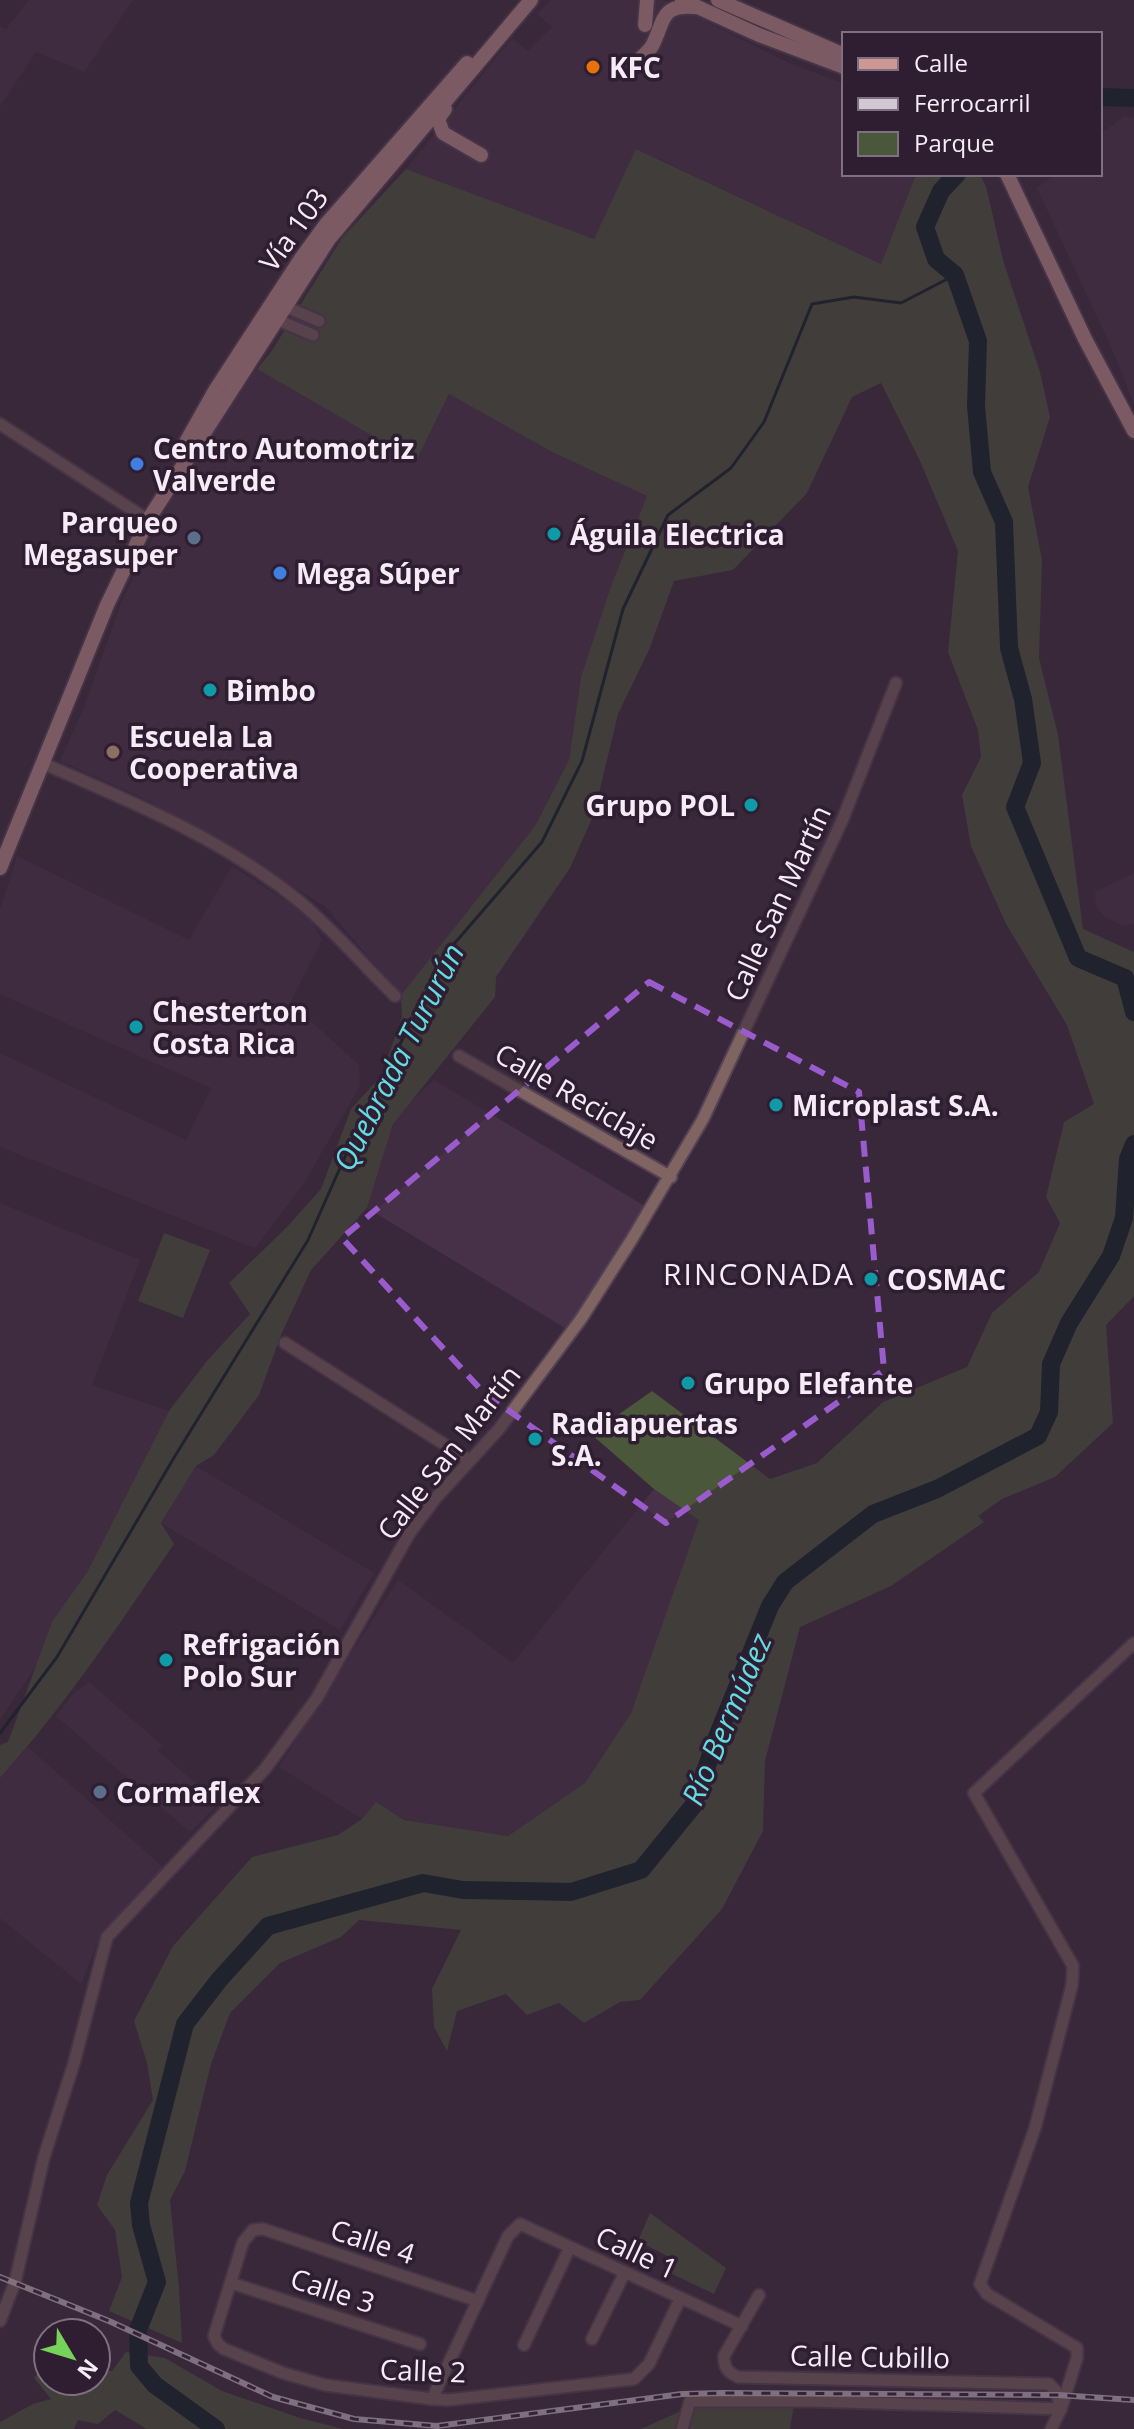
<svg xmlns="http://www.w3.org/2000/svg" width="1134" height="2429" font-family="'Open Sans',sans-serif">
  <rect width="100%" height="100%" fill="#39283b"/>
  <g fill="#473149">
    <polygon points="29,0 133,0 84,72 36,52 0,106 0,26 6,29"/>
    <polygon points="551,0 663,0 787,62 844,84 844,174 916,174 881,264 637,149 594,239 406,169 512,38 528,51 552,27 537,14"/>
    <polygon points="1124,116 1134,118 1134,404 1112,349 1037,188 1055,174 1100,174 1100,135"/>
    <polygon points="257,369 416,461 449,394 552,452 647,496 611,586 581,677 569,760 535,826 401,995 325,906 143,798 60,761 83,710 122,601 195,451"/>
    <polygon points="17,856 189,940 232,866 309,916 322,940 289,1005 300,1011 359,1065 360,1086 303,1185 255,1248 0,1147 0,1053 186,1140 211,1088 0,994 0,910"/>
    <polygon points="1134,873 1134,924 1123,926 1104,916 1096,907 1095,892"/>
    <polygon points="434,1080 648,1208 592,1294 565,1328 367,1208 393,1124 404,1108"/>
    <polygon points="0,1203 140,1260 92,1385 169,1411 58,1633 0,1720"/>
    <polygon points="196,1466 374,1573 340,1630 161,1523"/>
    <polygon points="654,1489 700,1520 631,1713 585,1783 508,1836 404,1820 376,1802 362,1819 279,1767 398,1580 513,1663"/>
    <polygon points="89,1682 162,1745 158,1751 219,1803 190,1832 56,1716 73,1694"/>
    <polygon points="28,1747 165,1869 103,1930 81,1984 0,1918 0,1778"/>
  </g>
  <g fill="#4b573b">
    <path d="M636,149l245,115 35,-90h63l7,12 17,74 37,112 10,45 -22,70 14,73 -3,98 19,77 25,194 51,23v344l-28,29 7,98 -58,54 -53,22 -24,17 6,6 -93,64 -91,41 -35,134 -2,70 -41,78 -82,91 -20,2 -36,21 -25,-20 -32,12 -21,-21 -49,17 -10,40 -13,-24 -2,-38 29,-59 -102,-10 -18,17 -61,26 -50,50 -19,51 -26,107 -15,29 9,88 3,55 -73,-32 13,-34 -7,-47 -18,-25 10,-30 46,-75 -6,-37 -13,-42 39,-75 79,-89 86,-22 24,-16 14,-17 28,18 104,16 77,-53 46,-70 68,-193 -45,-31 -63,-55 61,-43 118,88 47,-16 66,-61 84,-35 25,-54 47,-41 21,-49 -14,-26 18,-75 30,-18 -27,-79 -61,-101 -35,-78 -9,-51 19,-38 -3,-27 -30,-78 10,-101 -38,-90 -39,-78 -29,14 -45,96 -74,77 -59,11 -25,69 -31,64 -24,100 -24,54 -74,109 -1,20 -102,127 -26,84 -56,62 -30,65 -22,60 -45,60 -18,11 -35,57 13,21c-54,79 -109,162 -174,234v-33l8,-3 44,-120 36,-51 81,-160 37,-49 44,-48 -21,-31 57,-55 35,-39 30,-80 30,-33 21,-59 -1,-22 134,-169 34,-66 12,-83 30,-91 36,-90 -95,-44 -103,-58 -33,67 -159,-92 14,-17 71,-114 64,-69 188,70z"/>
    <polygon points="164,1233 210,1250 183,1318 138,1301"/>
    <polygon points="650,2213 726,2268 714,2294 668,2272 673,2259 638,2241"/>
    <polygon points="126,2352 165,2358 222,2391 300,2418 343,2429 147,2429 115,2410 98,2424 78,2420 74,2429 0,2429 0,2422 33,2404 51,2399 34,2378 44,2365 48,2366 48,2381 96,2381 96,2371 112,2371"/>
    <polygon points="794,2404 790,2429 641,2429 681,2411 711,2405"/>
  </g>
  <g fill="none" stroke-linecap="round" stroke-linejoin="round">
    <polyline stroke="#041c1d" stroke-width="3" points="0,1733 57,1657 175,1456 308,1240 372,1096 454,944 542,842 582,761 623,609 668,515 731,468 764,422 812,304 854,297 901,303 955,275"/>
    <g stroke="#041c1d" stroke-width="18">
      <polyline points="1100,97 1134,98"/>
      <polyline points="957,174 941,191 925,227 936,259 955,275 978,341 976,406 982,472 1004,522 1009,648 1023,699 1032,763 1015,807 1078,958 1125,978 1134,1012"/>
      <polyline points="216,2429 155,2385 139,2366 138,2330 157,2282 141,2225 139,2203 185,2024 219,1980 268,1926 423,1883 463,1890 571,1892 641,1870 693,1806 717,1737 770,1606 785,1582 873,1514 937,1489 1038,1436 1049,1412 1051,1364 1069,1323 1111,1256 1124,1218 1128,1159 1134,1144"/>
    </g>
    <g stroke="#544355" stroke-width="15">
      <g id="minor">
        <polyline points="286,307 319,321"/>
        <polyline points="278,320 313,335"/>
        <polyline points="0,424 148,520"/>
        <path d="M42,763c90,39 181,76 257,138 35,29 64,64 96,95"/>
        <polyline points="459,1056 671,1177"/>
        <polyline points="285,1343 469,1460"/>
        <polyline points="231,2283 420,2344"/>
        <path d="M759,2295l-35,61c0,11 3,16 14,21l311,7 7,7 5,18 -10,20"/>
        <polyline points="478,2301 263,2229 253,2230 243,2242 214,2336 218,2344 224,2349 283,2373 325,2385 432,2399 448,2400 634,2379 649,2364 680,2299"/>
        <polyline points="0,2321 15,2282 44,2157 74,2063 107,1937 265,1769 317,1698 409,1534 435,1499 499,1429 581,1319 632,1239 703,1119 842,821 896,683"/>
        <polyline points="592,2339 624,2274"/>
        <polyline points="524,2345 570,2247"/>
        <polyline points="432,2399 508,2236 520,2224 742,2326"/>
        <polyline points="682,2429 690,2401 813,2401 1061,2409 1077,2358 1077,2348 987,2294 980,2284 1035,2128 1072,1985 1073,1966 974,1793 1134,1643"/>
      </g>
    </g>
    <g stroke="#544355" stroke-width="18">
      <g id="major">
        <polyline points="682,0 759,35 844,67"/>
        <polyline points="718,0 844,55"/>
        <polyline points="645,25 647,0"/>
        <path d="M635,65c5,-8 13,-12 17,-19 13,-24 7,-42 43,-39"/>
        <polyline points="445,109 438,119 443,133 481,155"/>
        <polyline points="1007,174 1085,339 1134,431"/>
        <polyline points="185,444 216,389 300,260 327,223 467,63"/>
        <polyline points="0,868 107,605 148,520 329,239 531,0"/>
      </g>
    </g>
    <use href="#minor" stroke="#7f6462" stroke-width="11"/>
    <use href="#major" stroke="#cd9894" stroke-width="14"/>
    <g stroke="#d4c7d5" stroke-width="6">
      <polyline id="rail" points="0,2277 109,2321 273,2397 354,2419 437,2426 682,2394 723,2393 1058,2395 1134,2400"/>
    </g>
    <use href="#rail" stroke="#2f1e31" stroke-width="3" stroke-dasharray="9" stroke-linecap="butt"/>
  </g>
  <path d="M0 0H1134V2429H0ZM649,982l210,110 25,278 -218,153 -182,-130 -142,-155z" fill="#39283b" fill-opacity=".55" fill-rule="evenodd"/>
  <path fill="none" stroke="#9a5ccd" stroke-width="6" stroke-dasharray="16 10" stroke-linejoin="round" d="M649,982l210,110 25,278 -218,153 -182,-130 -142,-155z"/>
  <circle fill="#e8710a" stroke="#2f1e31" stroke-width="3" cx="593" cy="67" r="8"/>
  <g fill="#3f7fe0" stroke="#2f1e31" stroke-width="3">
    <circle cx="137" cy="464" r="8"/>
    <circle cx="280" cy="573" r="8"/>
  </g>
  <g fill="#0f9aa8" stroke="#2f1e31" stroke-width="3">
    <circle cx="554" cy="534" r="8"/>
    <circle cx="210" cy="690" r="8"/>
    <circle cx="751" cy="805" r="8"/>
    <circle cx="136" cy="1027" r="8"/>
    <circle cx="776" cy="1105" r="8"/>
    <circle cx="871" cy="1279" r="8"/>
    <circle cx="688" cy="1383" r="8"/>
    <circle cx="535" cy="1439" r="8"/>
    <circle cx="166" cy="1660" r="8"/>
  </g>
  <g fill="#5c6f8a" stroke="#2f1e31" stroke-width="3">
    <circle cx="194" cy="538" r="8"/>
    <circle cx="100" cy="1792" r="8"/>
  </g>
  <circle fill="#8d6e63" stroke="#2f1e31" stroke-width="3" cx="113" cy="752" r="8"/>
  <g text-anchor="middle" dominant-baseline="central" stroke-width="7" stroke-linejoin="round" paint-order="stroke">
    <g font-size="28" font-weight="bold" fill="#f7ebf8" stroke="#2f1e31" text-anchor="start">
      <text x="609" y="67">KFC</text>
      <text x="153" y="448">Centro Automotriz<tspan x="153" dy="32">Valverde</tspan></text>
      <text x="178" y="522" text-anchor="end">Parqueo<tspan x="178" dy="32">Megasuper</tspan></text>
      <text x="570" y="534">Águila Electrica</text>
      <text x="296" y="573">Mega Súper</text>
      <text x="226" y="690">Bimbo</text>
      <text x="129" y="736">Escuela La<tspan x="129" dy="32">Cooperativa</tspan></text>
      <text x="735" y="805" text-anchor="end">Grupo POL</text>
      <text x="152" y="1011">Chesterton<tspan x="152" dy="32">Costa Rica</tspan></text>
      <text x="792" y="1105">Microplast S.A.</text>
      <text x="887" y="1279">COSMAC</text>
      <text x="704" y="1383">Grupo Elefante</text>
      <text x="551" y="1423">Radiapuertas<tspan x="551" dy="32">S.A.</tspan></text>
      <text x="182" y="1644">Refrigación<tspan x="182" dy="32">Polo Sur</tspan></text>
      <text x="116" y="1792">Cormaflex</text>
    </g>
    <g font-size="28" fill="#f7ebf8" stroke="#2f1e31">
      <text transform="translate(293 229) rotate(-54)">Vía 103</text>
      <text transform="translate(777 903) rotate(-65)">Calle San Martín</text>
      <text transform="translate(577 1096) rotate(30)">Calle Reciclaje</text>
      <text transform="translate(448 1452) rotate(-52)">Calle San Martín</text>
      <text transform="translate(373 2241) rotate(18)">Calle 4</text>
      <text transform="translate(637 2252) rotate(25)">Calle 1</text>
      <text transform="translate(333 2290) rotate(18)">Calle 3</text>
      <text transform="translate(870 2356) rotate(1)">Calle Cubillo</text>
      <text transform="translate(423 2370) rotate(2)">Calle 2</text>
    </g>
    <g font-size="30" font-style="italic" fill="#64dbe1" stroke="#2f1e31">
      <text transform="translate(398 1057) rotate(-63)">Quebrada Tururún</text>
      <text transform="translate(726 1719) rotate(-67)">Río Bermúdez</text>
    </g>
    <g font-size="30" letter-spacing="2" fill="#f7ebf8" stroke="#2f1e31">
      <text x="759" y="1273">RINCONADA</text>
    </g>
  </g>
  <rect x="842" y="32" width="260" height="144" fill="#2f1e31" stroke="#7f7081" stroke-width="2"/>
  <rect x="858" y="58" width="40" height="12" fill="#cd9894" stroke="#7f7081" stroke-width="2"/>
  <text x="914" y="72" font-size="24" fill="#f7ebf8">Calle</text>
  <rect x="858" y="98" width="40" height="12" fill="#d4c7d5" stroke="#7f7081" stroke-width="2"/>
  <text x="914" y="112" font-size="24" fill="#f7ebf8">Ferrocarril</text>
  <rect x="858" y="132" width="40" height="24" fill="#4b573b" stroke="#7f7081" stroke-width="2"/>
  <text x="914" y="152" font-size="24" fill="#f7ebf8">Parque</text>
  <g transform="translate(72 2357) rotate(128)"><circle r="38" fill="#2f1e31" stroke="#7f7081" stroke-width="2"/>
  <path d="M0-6L14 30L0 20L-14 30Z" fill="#77d259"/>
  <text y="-12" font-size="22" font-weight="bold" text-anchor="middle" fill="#f7ebf8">N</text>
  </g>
</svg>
